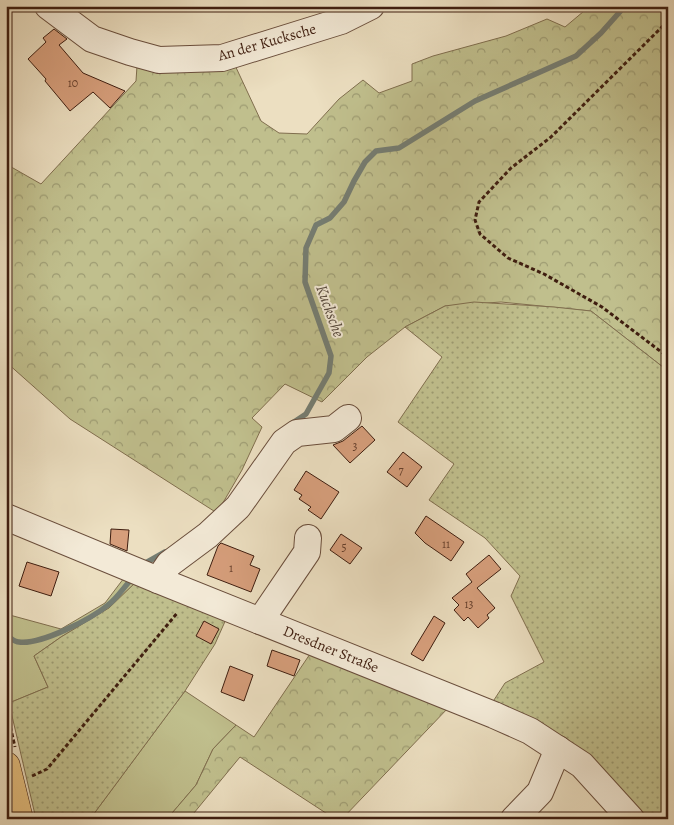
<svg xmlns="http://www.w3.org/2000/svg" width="674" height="825" font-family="Alegreya,serif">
  <defs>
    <pattern id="forest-crowns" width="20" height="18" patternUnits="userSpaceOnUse" patternTransform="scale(1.25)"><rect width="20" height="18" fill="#c0bf8d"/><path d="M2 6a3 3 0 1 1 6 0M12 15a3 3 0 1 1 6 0" fill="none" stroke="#9d9b72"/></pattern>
    <pattern id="garden-dots" width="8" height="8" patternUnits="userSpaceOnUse" patternTransform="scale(1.25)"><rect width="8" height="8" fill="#c0bf8d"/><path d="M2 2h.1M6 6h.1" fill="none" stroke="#9d9b72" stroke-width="1.8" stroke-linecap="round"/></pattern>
  </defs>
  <rect width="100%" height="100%" fill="#ecdfc1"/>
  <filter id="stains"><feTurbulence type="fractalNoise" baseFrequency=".004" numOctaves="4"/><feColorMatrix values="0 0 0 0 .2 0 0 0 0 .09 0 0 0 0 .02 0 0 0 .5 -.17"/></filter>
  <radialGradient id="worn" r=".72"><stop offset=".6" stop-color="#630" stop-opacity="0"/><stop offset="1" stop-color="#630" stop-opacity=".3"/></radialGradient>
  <g fill="#c0bf8d" stroke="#806e4e">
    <polygon points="124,578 136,582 109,608 61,637 34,656 48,687 9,703 6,692 6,614 61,629 105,603"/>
    <polygon points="185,691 236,725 213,749 196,785 167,819 90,819"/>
  </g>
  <g fill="url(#forest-crowns)" stroke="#806e4e">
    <polygon points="590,6 668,6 668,371 591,311 501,302 445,306 405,327 367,357 322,402 285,384 252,418 262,427 242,470 217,513 70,419 6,362 6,164 41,184 136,81 137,66 233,61 261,121 279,133 307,134 339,99 363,80 379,93 412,81 412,64 433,56 506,36 547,19 565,27"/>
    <polygon points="312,651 449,707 342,819 335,819 240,757 189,819 167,819 196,785 213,749 236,725 254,737"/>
  </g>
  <g fill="url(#garden-dots)" stroke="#806e4e">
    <polygon points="474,302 554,307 591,311 668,371 668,819 639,819 492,703 505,683 544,662 511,596 520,576 485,538 429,500 454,464 398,422 442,357 405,327 445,306"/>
    <polygon points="136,582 227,617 215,644 185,691 90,819 36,819 9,703 48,687 34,656 61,637 109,608"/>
  </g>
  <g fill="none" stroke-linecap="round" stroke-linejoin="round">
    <g stroke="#757d72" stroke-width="5.5">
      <polyline points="291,424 306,414 329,373 331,356 305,282 306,248 316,225 330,218 344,202 354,181 365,162 376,151 399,148 475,101 576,56 601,33 625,6"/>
      <polyline points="142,565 165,552"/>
      <path d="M6,627l3,10c4,3 6,5 10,5 22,3 72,-23 89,-37 8,-6 14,-15 21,-23"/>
    </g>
  </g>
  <g fill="#d69e7b" stroke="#3f1e10">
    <polygon points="54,29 67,39 59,45 83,73 125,91 110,108 93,92 70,111 45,81 46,79 28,59 46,42 43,38"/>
    <polygon points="362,426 375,440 350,463 333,445 343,441"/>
    <polygon points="403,452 422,467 407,487 387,472"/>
    <polygon points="306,471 339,492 321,519 308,510 311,507 299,499 302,495 294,490"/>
    <polygon points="426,516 464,542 451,561 425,543 415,533"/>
    <polygon points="111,529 129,530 127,551 110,544"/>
    <polygon points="341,534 362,548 350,564 330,550"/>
    <polygon points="221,543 254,556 250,565 260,569 251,592 207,575 218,546"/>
    <polygon points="489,555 501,569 477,588 495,608 487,615 489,618 478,628 468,617 464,621 454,610 459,605 452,598 472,582 466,574"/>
    <polygon points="27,562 59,572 51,596 19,586"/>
    <polygon points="434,616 445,623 423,661 411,654"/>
    <polygon points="204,621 219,629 211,644 196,636"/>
    <polygon points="272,650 300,660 294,676 267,666"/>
    <polygon points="230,666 253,675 244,701 221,692"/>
  </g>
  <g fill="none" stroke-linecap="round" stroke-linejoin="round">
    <g stroke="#6a4e3c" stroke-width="28">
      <g id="minor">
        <polyline points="48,6 92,39 130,52 159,60 222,58 341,21 371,6"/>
        <polyline points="6,517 158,580 494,715 530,731 582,765 631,819"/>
        <polyline points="158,580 169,564 208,535 238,507 284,442 297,433 334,429 348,418"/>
        <polyline points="260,621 307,552 308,538"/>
        <polyline points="514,819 540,792 558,749"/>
      </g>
    </g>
    <g stroke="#3f1e10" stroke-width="29">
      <polyline id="major" points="6,766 19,819"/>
    </g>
    <g stroke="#3f1e10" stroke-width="3" stroke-dasharray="4 2.5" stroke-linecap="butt">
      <polyline points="668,21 551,137 511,168 479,202 475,220 480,234 508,258 544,274 602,307 668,357"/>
      <polyline points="6,708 15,747"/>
      <polyline points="32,776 47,769 178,612"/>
    </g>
    <use href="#minor" stroke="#f3ead7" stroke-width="26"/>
    <use href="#major" stroke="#e6c080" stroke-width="28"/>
  </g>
  <g text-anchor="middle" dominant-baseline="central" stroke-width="4" stroke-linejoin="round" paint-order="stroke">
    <g font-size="12" fill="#653e2b">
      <text x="73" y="83">10</text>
      <text x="355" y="446">3</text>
      <text x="401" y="470">7</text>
      <text x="446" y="544">11</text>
      <text x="344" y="547">5</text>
      <text x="231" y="568">1</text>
      <text x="469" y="604">13</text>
    </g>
    <g font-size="15" fill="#3f1e10" stroke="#f3ead7">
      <text transform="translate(267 42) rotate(-16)">An der Kucksche</text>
      <text transform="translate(331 649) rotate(22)">Dresdner Straße</text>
    </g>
    <g font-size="16" font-style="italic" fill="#5a4d41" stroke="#f3ead7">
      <text transform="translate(330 311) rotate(70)">Kucksche</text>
    </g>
  </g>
  <rect width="674" height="825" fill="none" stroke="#ecdfc1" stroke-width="25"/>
  <rect x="8" y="8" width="659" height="810" fill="none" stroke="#3f1e10" stroke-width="2.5"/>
  <rect x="12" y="12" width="649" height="800" fill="none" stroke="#3f1e10"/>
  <rect width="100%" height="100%" filter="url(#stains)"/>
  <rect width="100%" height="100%" fill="url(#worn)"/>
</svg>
